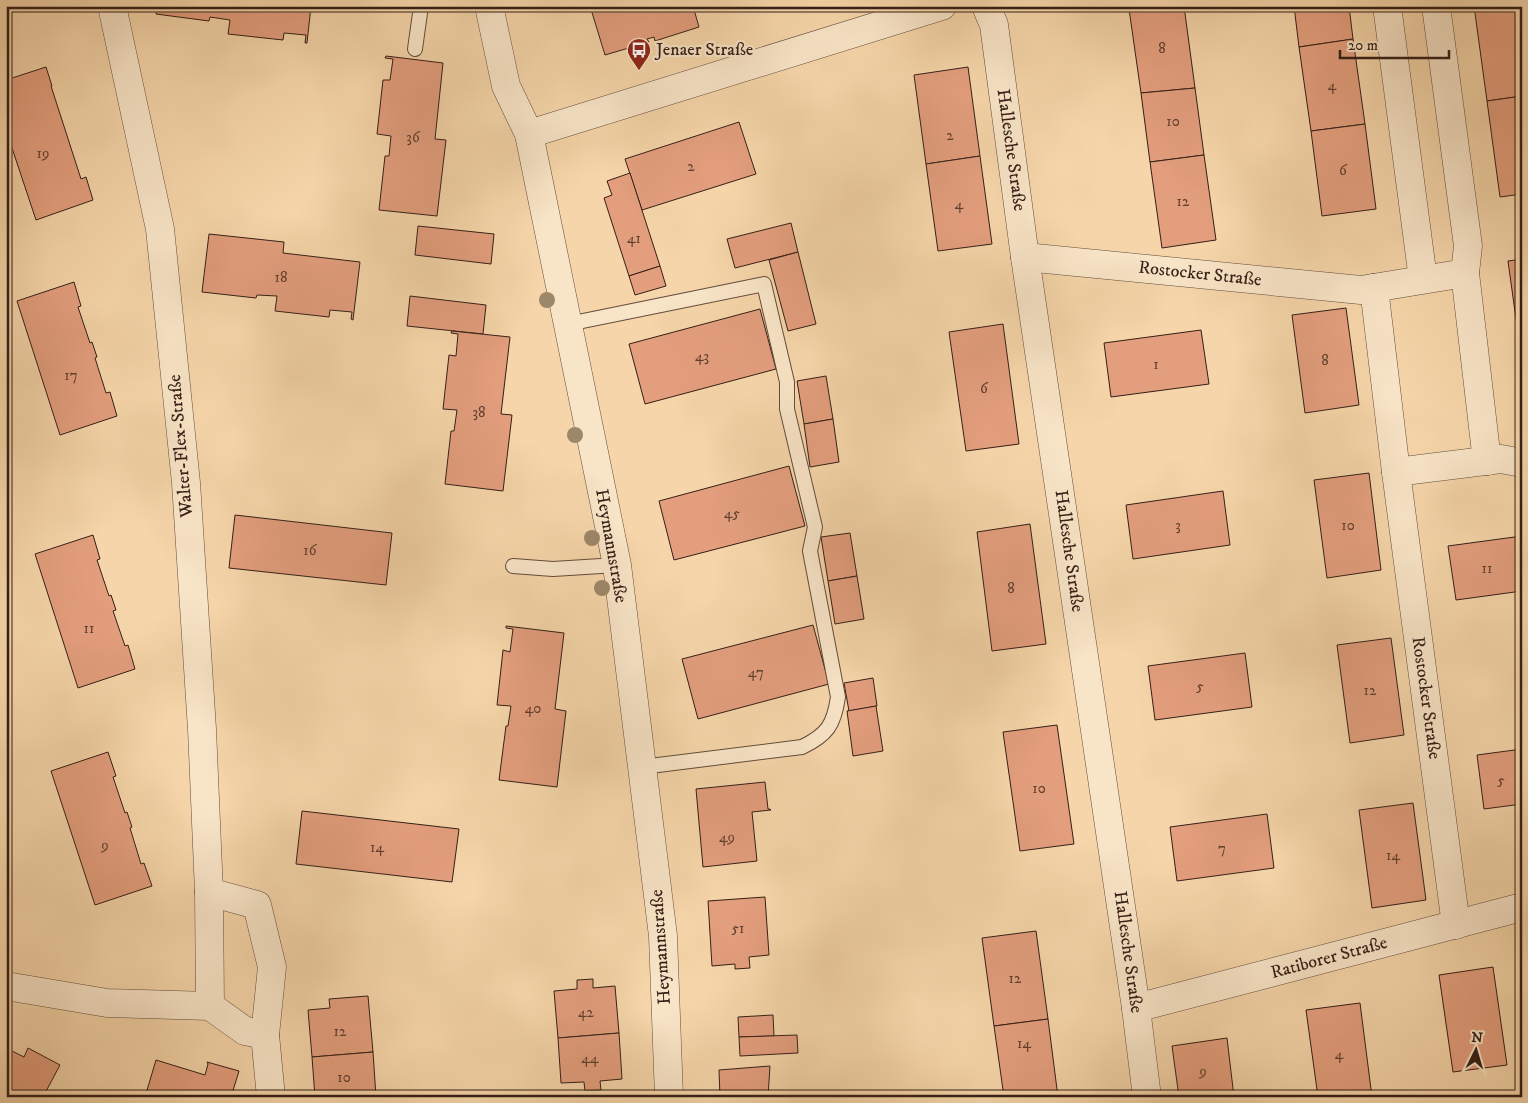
<svg xmlns="http://www.w3.org/2000/svg" width="1528" height="1103" font-family="'IM FELL DW Pica',serif">
  <rect width="100%" height="100%" fill="#f5d5a9"/>
  <filter id="stains"><feTurbulence type="fractalNoise" baseFrequency=".004" numOctaves="4"/><feColorMatrix values="0 0 0 0 .2 0 0 0 0 .09 0 0 0 0 .02 0 0 0 .5 -.17"/></filter>
  <radialGradient id="worn" r=".72"><stop offset=".6" stop-color="#630" stop-opacity="0"/><stop offset="1" stop-color="#630" stop-opacity=".3"/></radialGradient>
  <g fill="#e39e7d" stroke="#341f17">
    <polygon points="157,6 311,6 307,43 305,43 306,35 284,33 283,40 228,34 230,20 210,17 209,21 156,14"/>
    <polygon points="590,6 693,6 699,27 655,41 654,37 647,39 649,42 605,55"/>
    <polygon points="749,6 769,6 751,12"/>
    <polygon points="1151,6 1184,6 1195,88 1141,93 1129,9"/>
    <polygon points="1294,6 1349,6 1353,39 1299,47"/>
    <polygon points="1474,6 1522,6 1522,96 1487,101"/>
    <polygon points="1353,39 1365,124 1311,131 1299,47"/>
    <polygon points="386,56 443,63 435,139 446,140 437,216 379,210 385,156 389,156 391,136 377,134 383,80 390,80 393,59 385,58"/>
    <polygon points="46,67 52,86 51,86 81,179 86,177 93,200 36,220 6,130 6,80"/>
    <polygon points="968,67 980,156 926,164 914,75"/>
    <polygon points="1195,88 1204,155 1150,162 1141,93"/>
    <polygon points="1522,96 1522,194 1500,197 1487,101"/>
    <polygon points="739,122 756,174 642,210 625,159"/>
    <polygon points="1365,124 1376,209 1322,216 1311,131"/>
    <polygon points="1204,155 1216,240 1162,248 1150,162"/>
    <polygon points="980,156 992,244 938,251 926,164"/>
    <polygon points="630,173 660,266 629,276 604,198 612,195 607,181"/>
    <polygon points="791,223 798,252 735,268 727,239"/>
    <polygon points="418,226 494,234 491,264 415,255"/>
    <polygon points="209,234 284,242 283,253 360,262 353,320 351,319 352,312 330,310 329,317 275,311 277,296 257,295 256,298 202,292"/>
    <polygon points="798,252 816,324 788,331 769,260"/>
    <polygon points="1522,259 1522,348 1520,348 1508,261"/>
    <polygon points="660,266 666,286 635,295 629,276"/>
    <polygon points="74,282 81,306 78,307 90,343 92,342 97,357 95,358 106,393 110,392 117,416 60,435 17,301"/>
    <polygon points="410,296 486,305 483,334 407,326"/>
    <polygon points="1346,308 1359,405 1305,413 1292,315"/>
    <polygon points="760,309 776,369 645,404 629,344"/>
    <polygon points="1003,324 1019,444 966,451 949,332"/>
    <polygon points="1201,330 1209,384 1111,397 1104,343"/>
    <polygon points="452,331 510,337 501,414 512,415 503,491 445,484 451,431 454,431 457,410 443,409 449,355 456,356 458,334 451,333"/>
    <polygon points="826,376 833,419 804,424 797,381"/>
    <polygon points="833,419 839,462 810,467 804,424"/>
    <polygon points="789,466 805,526 674,560 659,501"/>
    <polygon points="1369,473 1381,570 1327,578 1314,480"/>
    <polygon points="1223,491 1230,545 1133,559 1126,505"/>
    <polygon points="235,515 392,533 386,585 229,568"/>
    <polygon points="1030,524 1046,644 992,651 977,532"/>
    <polygon points="850,533 857,576 828,581 821,537"/>
    <polygon points="93,535 100,559 97,560 109,596 111,595 116,610 113,611 125,646 128,645 135,669 78,688 35,554"/>
    <polygon points="1522,536 1522,591 1456,600 1448,546"/>
    <polygon points="857,576 864,619 835,624 828,581"/>
    <polygon points="813,625 829,684 698,719 682,659"/>
    <polygon points="506,626 564,633 555,709 566,711 557,787 499,780 506,726 508,726 511,706 497,705 503,650 510,652 513,629 506,628"/>
    <polygon points="1391,638 1404,735 1350,743 1337,645"/>
    <polygon points="1245,653 1252,707 1155,720 1148,666"/>
    <polygon points="873,678 877,706 849,711 844,683"/>
    <polygon points="876,706 883,751 853,756 847,711"/>
    <polygon points="1057,725 1074,844 1020,851 1003,732"/>
    <polygon points="1522,749 1522,804 1484,809 1477,755"/>
    <polygon points="108,752 116,776 113,777 125,813 127,812 132,827 130,828 141,864 144,863 152,886 95,905 51,771"/>
    <polygon points="765,782 768,809 770,809 771,810 752,812 757,861 703,867 696,789"/>
    <polygon points="1413,803 1426,900 1372,908 1359,810"/>
    <polygon points="302,811 459,829 452,882 296,864"/>
    <polygon points="1267,814 1274,868 1177,881 1170,827"/>
    <polygon points="765,897 769,955 749,957 750,968 735,969 735,964 712,966 708,901"/>
    <polygon points="1036,931 1048,1019 994,1026 982,938"/>
    <polygon points="1493,967 1507,1065 1453,1072 1439,975"/>
    <polygon points="593,979 593,988 615,986 619,1033 558,1038 554,991 577,989 577,980"/>
    <polygon points="368,996 373,1052 312,1057 308,1010 330,1008 329,999"/>
    <polygon points="1360,1003 1372,1097 1318,1097 1306,1010"/>
    <polygon points="773,1015 774,1036 739,1037 738,1017"/>
    <polygon points="1048,1019 1058,1097 1004,1097 994,1026"/>
    <polygon points="619,1033 622,1079 600,1081 601,1090 585,1091 584,1082 561,1083 558,1038"/>
    <polygon points="797,1035 798,1053 740,1056 739,1037"/>
    <polygon points="1227,1038 1234,1097 1179,1097 1172,1046"/>
    <polygon points="6,1048 24,1057 28,1048 60,1065 43,1097 6,1097"/>
    <polygon points="373,1052 376,1097 315,1097 312,1057"/>
    <polygon points="156,1060 205,1075 208,1064 207,1062 239,1071 231,1097 145,1097"/>
    <polygon points="770,1066 768,1097 720,1097 719,1070"/>
  </g>
  <g fill="none" stroke-linecap="round" stroke-linejoin="round">
    <g stroke="#644c3c" stroke-width="16">
      <g id="service">
        <polyline points="415,49 421,6"/>
        <path d="M568,324l196,-40 23,98v27l28,118 -5,24 28,146c-4,28 -11,38 -36,50l-160,20"/>
        <polyline points="513,566 553,569 617,565"/>
      </g>
    </g>
    <g stroke="#644c3c" stroke-width="29">
      <g id="minor">
        <polyline points="112,6 160,229 186,483 202,729 209,892 210,1006 245,1031 265,1035 271,1097"/>
        <polyline points="489,6 506,86 529,134 617,565 663,936 669,1097"/>
        <polyline points="986,6 994,25 1025,257 1136,1008 1147,1097"/>
        <polyline points="1387,6 1423,279"/>
        <polyline points="1436,6 1468,246 1465,273 1487,461"/>
        <polyline points="529,134 942,6"/>
        <polyline points="1025,257 1361,290 1465,273"/>
        <polyline points="1374,288 1396,472 1456,925"/>
        <polyline points="1396,472 1501,459 1522,463"/>
        <polyline points="209,892 257,905 272,967 265,1035"/>
        <polyline points="6,986 107,1003 210,1006"/>
        <polyline points="1136,1008 1522,907"/>
      </g>
    </g>
    <use href="#service" stroke="#f8e4c7" stroke-width="14"/>
    <use href="#minor" stroke="#f8e4c7" stroke-width="28"/>
  </g>
  <g fill="#9d8769">
    <circle cx="547" cy="300" r="8"/>
    <circle cx="575" cy="435" r="8"/>
    <circle cx="592" cy="538" r="8"/>
    <circle cx="602" cy="588" r="8"/>
  </g>
  <defs>
    <g id="bus-pin" transform="scale(1.25)"><path d="M0 17L-7.5 6A9.5 9.5 0 1 1 7.5 6Z" fill="#8f2418" stroke="#f8e4c7"/><path d="M-5-6H5V4H4V6H2V4H-2V6H-4V4H-5ZM-3.5-4V0h7V-4ZM-3.5 1.2v1.5H-2V1.2ZM2 1.2v1.5H3.5V1.2Z" fill="#fff"/></g>
  </defs>
  <g fill-rule="evenodd">
    <use href="#bus-pin" x="639" y="50"/>
  </g>
  <g text-anchor="middle" dominant-baseline="central" stroke-width="4.5" stroke-linejoin="round" paint-order="stroke">
    <g font-size="15" fill="#603f30">
      <text x="1162" y="48">8</text>
      <text x="1332" y="85">4</text>
      <text x="1173" y="121">10</text>
      <text x="950" y="135">2</text>
      <text x="413" y="137">36</text>
      <text x="43" y="153">19</text>
      <text x="691" y="166">2</text>
      <text x="1343" y="170">6</text>
      <text x="1183" y="201">12</text>
      <text x="959" y="204">4</text>
      <text x="634" y="238">41</text>
      <text x="281" y="277">18</text>
      <text x="702" y="356">43</text>
      <text x="1325" y="360">8</text>
      <text x="1156" y="364">1</text>
      <text x="71" y="375">17</text>
      <text x="984" y="388">6</text>
      <text x="479" y="412">38</text>
      <text x="732" y="513">45</text>
      <text x="1178" y="525">3</text>
      <text x="1348" y="525">10</text>
      <text x="310" y="550">16</text>
      <text x="1487" y="568">11</text>
      <text x="1011" y="588">8</text>
      <text x="89" y="628">11</text>
      <text x="756" y="672">47</text>
      <text x="1200" y="686">5</text>
      <text x="1370" y="690">12</text>
      <text x="533" y="708">40</text>
      <text x="1501" y="780">5</text>
      <text x="1039" y="788">10</text>
      <text x="727" y="837">49</text>
      <text x="105" y="845">9</text>
      <text x="377" y="847">14</text>
      <text x="1222" y="848">7</text>
      <text x="1393" y="855">14</text>
      <text x="738" y="928">51</text>
      <text x="1015" y="978">12</text>
      <text x="586" y="1012">42</text>
      <text x="340" y="1031">12</text>
      <text x="1024" y="1043">14</text>
      <text x="1339" y="1054">4</text>
      <text x="590" y="1058">44</text>
      <text x="1203" y="1071">9</text>
      <text x="344" y="1077">10</text>
    </g>
    <g font-size="18" fill="#341f17" stroke="#f8e4c7" text-anchor="start">
      <text x="656" y="50">Jenaer Straße</text>
    </g>
    <g font-size="18" fill="#341f17" stroke="#f8e4c7">
      <text transform="translate(1011 150) rotate(82)">Hallesche Straße</text>
      <text transform="translate(1200 274) rotate(6)">Rostocker Straße</text>
      <text transform="translate(181 446) rotate(-95)">Walter-Flex-Straße</text>
      <text transform="translate(611 546) rotate(80)">Heymannstraße</text>
      <text transform="translate(1069 551) rotate(82)">Hallesche Straße</text>
      <text transform="translate(1426 698) rotate(82)">Rostocker Straße</text>
      <text transform="translate(661 947) rotate(-94)">Heymannstraße</text>
      <text transform="translate(1128 952) rotate(82)">Hallesche Straße</text>
      <text transform="translate(1329 958) rotate(-15)">Ratiborer Straße</text>
    </g>
  </g>
  <rect width="1528" height="1103" fill="none" stroke="#f5d5a9" stroke-width="25"/>
  <rect x="8" y="8" width="1513" height="1088" fill="none" stroke="#341f17" stroke-width="2.5"/>
  <rect x="12" y="12" width="1503" height="1078" fill="none" stroke="#341f17"/>
  <g transform="translate(1476 1050) rotate(5)" stroke="#f8e4c7" stroke-width="4" paint-order="stroke">
  <path d="M0-4L9 19L0 12L-9 19Z" fill="#341f17"/>
  <text y="-8" font-size="14" font-weight="bold" text-anchor="middle" fill="#341f17">N</text>
  </g>
  <path d="M1340 50v8h109v-8" fill="none" stroke="#341f17" stroke-width="2.5"/>
  <text x="1348" y="50" font-size="15" fill="#341f17" stroke="#f8e4c7" stroke-width="4" paint-order="stroke">20 m</text>
  <rect width="100%" height="100%" filter="url(#stains)"/>
  <rect width="100%" height="100%" fill="url(#worn)"/>
</svg>
